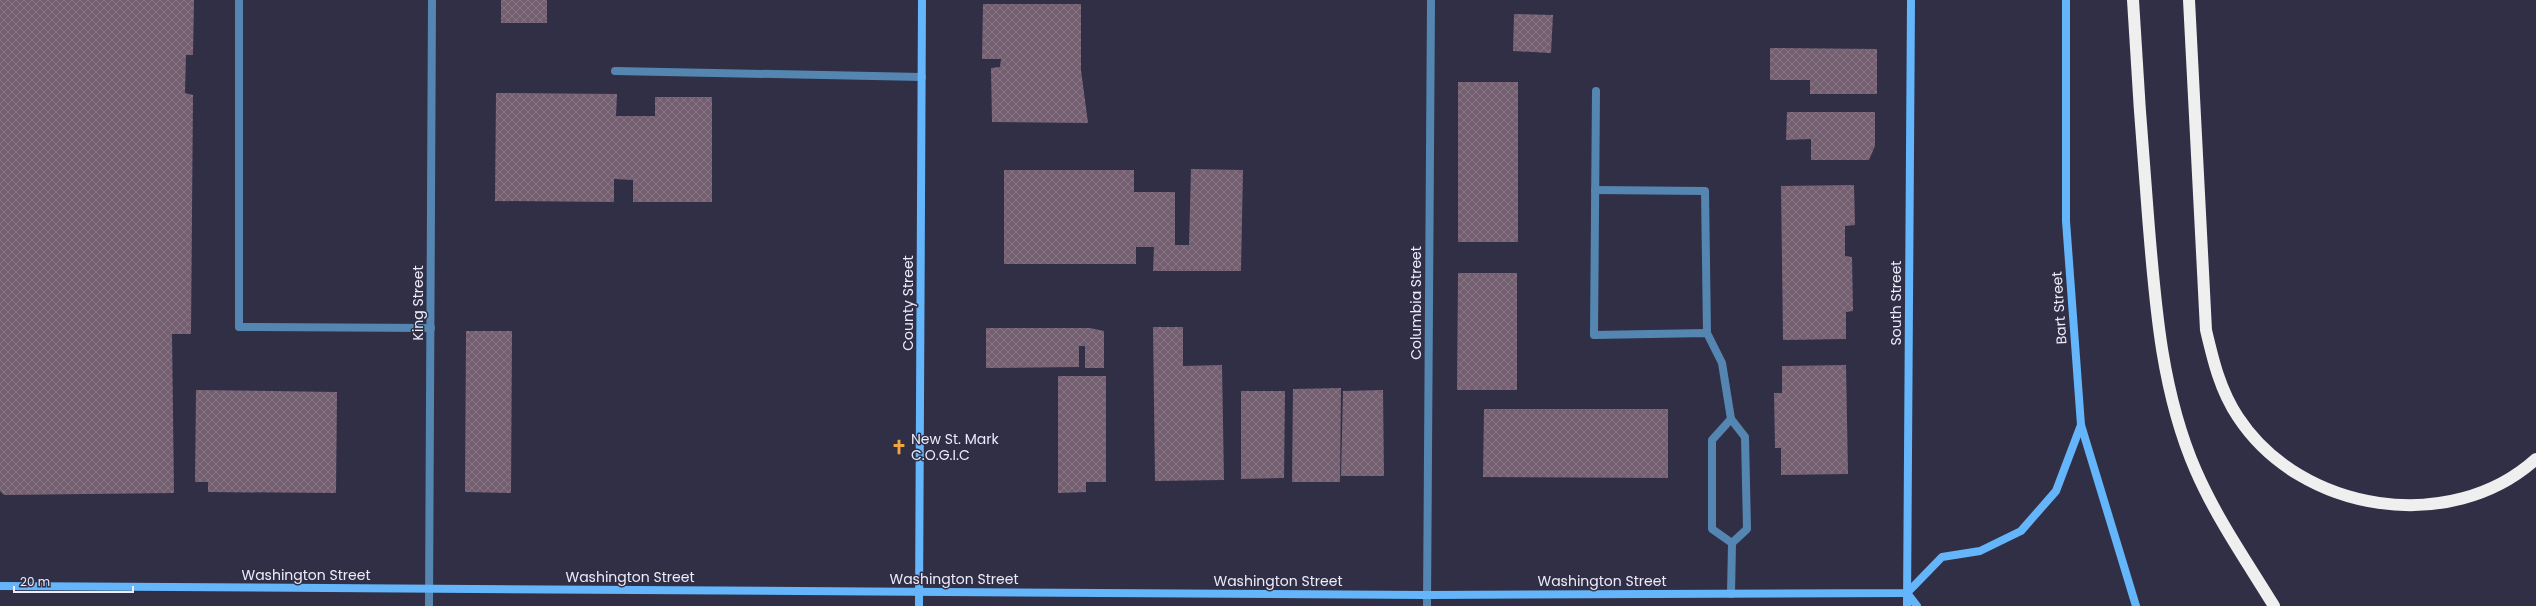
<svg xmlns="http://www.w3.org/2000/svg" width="2536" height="606" font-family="Poppins,sans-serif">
  <defs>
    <pattern id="building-cross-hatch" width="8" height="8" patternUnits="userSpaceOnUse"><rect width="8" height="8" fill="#745f71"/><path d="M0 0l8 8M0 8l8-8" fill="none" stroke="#887686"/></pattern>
  </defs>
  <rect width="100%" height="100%" fill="#302f45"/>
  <g fill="url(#building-cross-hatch)">
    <polygon points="0,0 194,0 193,55 186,55 185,93 193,95 191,334 172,334 174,493 4,495 0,491"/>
    <rect x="501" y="0" width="46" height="23"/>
    <polygon points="983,4 1081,4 1081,70 1088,123 992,122 991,68 1000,67 1001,59 982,59"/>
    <polygon points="1514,14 1553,15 1551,53 1513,51"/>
    <polygon points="1770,48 1877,49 1877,94 1810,94 1810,80 1770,80"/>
    <rect x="1458" y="82" width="60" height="160"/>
    <polygon points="496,93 617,94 616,116 655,116 655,97 712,97 712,202 633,202 633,180 614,179 614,202 495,201"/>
    <polygon points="1787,112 1875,112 1875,146 1869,160 1811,160 1811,139 1786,140"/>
    <polygon points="1191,169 1243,170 1241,271 1153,271 1154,247 1136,247 1136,264 1004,264 1004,170 1134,170 1134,192 1175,192 1175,245 1189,245"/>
    <polygon points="1854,185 1855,225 1845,226 1845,256 1852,257 1853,311 1846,312 1846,339 1783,340 1781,186"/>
    <polygon points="1458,273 1517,273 1517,390 1457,390"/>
    <polygon points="1153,327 1183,327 1183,366 1222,365 1224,480 1155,481"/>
    <polygon points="986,328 1090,328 1104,331 1104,368 1085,368 1085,346 1079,346 1079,367 986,368"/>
    <polygon points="466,331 512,331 511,493 465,492"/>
    <polygon points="1846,365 1848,474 1781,475 1781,448 1775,448 1774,393 1782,393 1782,366"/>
    <polygon points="1058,376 1106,376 1106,482 1086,482 1086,492 1058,493"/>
    <polygon points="1341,388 1340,482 1292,482 1293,389"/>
    <polygon points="196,390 337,392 336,493 208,492 208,482 195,482"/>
    <polygon points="1383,390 1384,476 1341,476 1343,391"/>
    <polygon points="1241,391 1285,391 1284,478 1241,479"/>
    <polygon points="1484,409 1668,409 1668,478 1483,477"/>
  </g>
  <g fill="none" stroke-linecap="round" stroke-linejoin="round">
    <g stroke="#5586b1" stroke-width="8">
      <polyline points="239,0 239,327 431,328"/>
      <polyline points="615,71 922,77"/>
      <polyline points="1596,91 1594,335 1707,333 1722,363 1731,419 1745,437 1747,529 1732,543 1731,594"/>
      <polyline points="1595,190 1705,191 1707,333"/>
      <polyline points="1731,419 1712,440 1712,529 1732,543"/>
    </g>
    <g stroke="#5586b1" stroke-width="8">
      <polyline points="429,606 432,0"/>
      <polyline points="1427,606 1431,0"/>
    </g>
    <g stroke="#64b5fa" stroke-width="8">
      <polyline points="2066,0 2066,221 2081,425 2136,606"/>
      <polyline points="0,586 1427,595 1907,593 1942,557 1980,551 2021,531 2056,491 2081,425"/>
      <polyline points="1907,593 1917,606"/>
      <polyline points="919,606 922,0"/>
      <polyline points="1907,606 1911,0"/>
    </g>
    <g stroke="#efefef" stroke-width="12">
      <path d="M2133,0c4,72 9,144 15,216 7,86 13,175 48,255 21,48 51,91 78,135"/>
      <path d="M2189,0l17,330c7,30 14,60 32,87 63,96 213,119 298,42"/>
    </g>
  </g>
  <defs>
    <g id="church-bare" transform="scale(1.2)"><path d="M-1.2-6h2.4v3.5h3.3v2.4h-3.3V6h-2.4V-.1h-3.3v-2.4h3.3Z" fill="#f0a63e" stroke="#302f45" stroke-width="2.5" paint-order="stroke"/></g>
  </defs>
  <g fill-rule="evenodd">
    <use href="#church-bare" x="899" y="447"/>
  </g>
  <g text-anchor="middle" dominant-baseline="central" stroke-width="3" stroke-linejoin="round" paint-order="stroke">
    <g font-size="14" fill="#ecebfa" stroke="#302f45">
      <text transform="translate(418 303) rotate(-90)">King Street</text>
      <text transform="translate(908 303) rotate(-90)">County Street</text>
      <text transform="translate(1416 303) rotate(-90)">Columbia Street</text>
      <text transform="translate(1896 303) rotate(-90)">South Street</text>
      <text transform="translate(2059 308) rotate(-94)">Bart Street</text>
      <text x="306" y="575">Washington Street</text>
      <text x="630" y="577">Washington Street</text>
      <text x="954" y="579">Washington Street</text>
      <text x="1278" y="581">Washington Street</text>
      <text x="1602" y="581">Washington Street</text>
    </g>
    <g font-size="14" fill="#ecebfa" stroke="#302f45" text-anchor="start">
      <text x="911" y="439">New St. Mark<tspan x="911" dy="16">C.O.G.I.C</tspan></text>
    </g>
  </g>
  <path d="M14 586v6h119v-6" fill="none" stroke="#ecebfa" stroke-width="2"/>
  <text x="20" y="586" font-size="12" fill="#ecebfa" stroke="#302f45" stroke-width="3" paint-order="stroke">20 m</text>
</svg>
